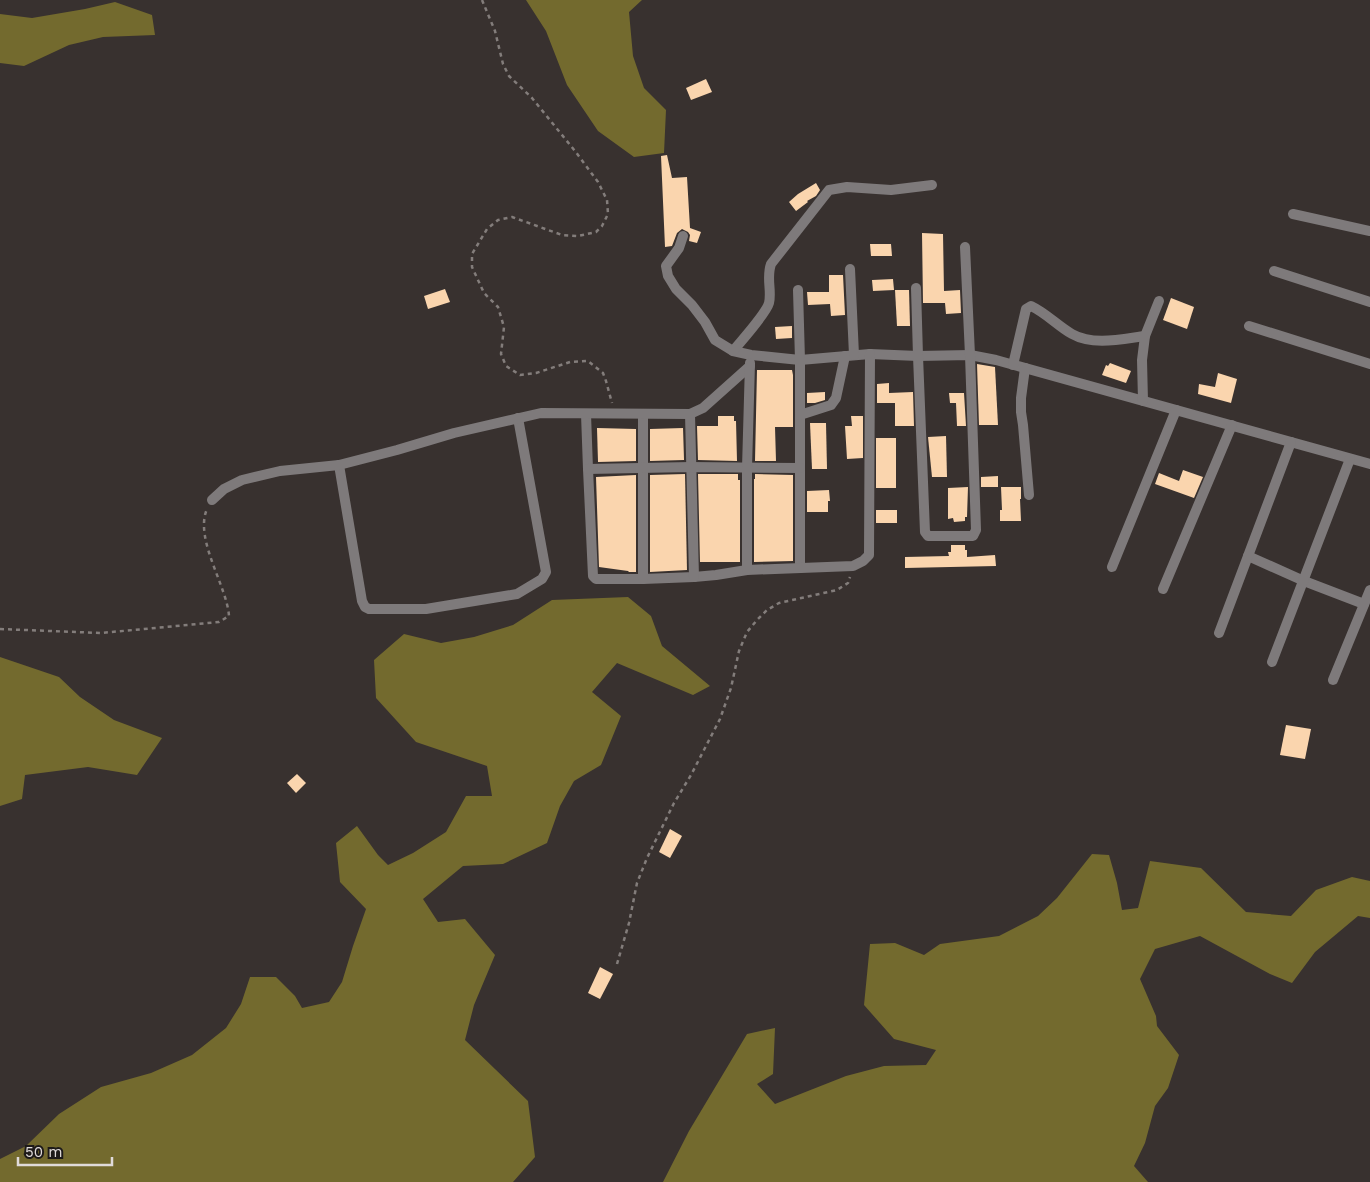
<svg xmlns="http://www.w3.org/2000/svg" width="1370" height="1182" font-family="'Work Sans',sans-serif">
  <rect width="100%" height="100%" fill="#38312f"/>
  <g fill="#736a2e">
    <polygon points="526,0 642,0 629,12 633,56 644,88 666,110 664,153 634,157 598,131 567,85 546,31"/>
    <polygon points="115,2 152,15 155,35 103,37 69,45 24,66 0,63 0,14 32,18 85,9"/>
    <polygon points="628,597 651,616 662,646 710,686 693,695 617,663 592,692 621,716 601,765 574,781 560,806 547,843 503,864 463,866 423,899 438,922 465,919 495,955 474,1005 465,1040 528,1101 535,1157 513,1182 0,1182 0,1159 26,1146 59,1114 101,1087 151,1073 192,1055 226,1028 241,1004 250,977 276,977 295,996 302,1008 329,1002 342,982 353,946 366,909 340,882 336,843 357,826 378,855 388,865 413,853 446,832 466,796 492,796 487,766 416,742 376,698 374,660 404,634 441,643 474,637 513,625 552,600"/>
    <polygon points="0,657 59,677 80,697 114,720 162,738 137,775 88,767 25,775 22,799 0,806"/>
    <polygon points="1092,854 1109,855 1117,883 1122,910 1138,908 1150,861 1201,868 1246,912 1291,916 1316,890 1352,877 1370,881 1370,918 1358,916 1315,952 1292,983 1270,974 1200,936 1155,949 1140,979 1156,1016 1157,1026 1179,1055 1168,1088 1155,1106 1145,1143 1134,1166 1148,1182 663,1182 689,1131 747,1034 775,1028 773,1074 757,1084 775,1104 846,1076 884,1066 926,1065 936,1050 894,1039 864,1005 870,944 895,943 924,955 940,944 999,936 1038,916 1057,898"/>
  </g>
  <g fill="#fad5ae">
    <polygon points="706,79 712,92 691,100 686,88"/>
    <polygon points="667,155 672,178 687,177 690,228 701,232 697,243 689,241 690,235 688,232 682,229 677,233 672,246 665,247 661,156"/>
    <polygon points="816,183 820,190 816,196 807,201 808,202 796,211 789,202 798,194"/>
    <polygon points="922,233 943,234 944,291 960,290 961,313 946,314 945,303 923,303"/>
    <polygon points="870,244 891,244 892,256 871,256"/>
    <polygon points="829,275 843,275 845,315 831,316 830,304 808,305 807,292 829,292"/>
    <polygon points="893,279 894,290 873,291 872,280"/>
    <polygon points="445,289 450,302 428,309 424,296"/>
    <polygon points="895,290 909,290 910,326 897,326"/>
    <polygon points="1171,298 1194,307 1187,329 1163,320"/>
    <polygon points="792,326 792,338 776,339 775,327"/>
    <polygon points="1110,363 1131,371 1126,383 1102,375 1106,365 1108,366"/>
    <polygon points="977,364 995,367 998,425 979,425"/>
    <polygon points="757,370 792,370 793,375 793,427 775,427 776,461 755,461"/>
    <polygon points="1218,373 1237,379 1231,403 1198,394 1199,384 1215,387"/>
    <polygon points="889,383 889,393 913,392 914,426 895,426 895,403 877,403 877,384"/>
    <polygon points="825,392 825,400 815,403 807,403 807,393"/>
    <polygon points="949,393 964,393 966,426 957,426 956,403 950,403"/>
    <polygon points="718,416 734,416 734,421 736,421 737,461 698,460 697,426 718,426"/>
    <polygon points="851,416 863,416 863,458 847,459 845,426 852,426"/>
    <polygon points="810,423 826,423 827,469 812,469"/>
    <polygon points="597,428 636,429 636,461 598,462"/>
    <polygon points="683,428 684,460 650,461 650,429"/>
    <polygon points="946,436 947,477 932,477 928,437"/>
    <rect x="876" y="438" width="20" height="50"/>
    <polygon points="1183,470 1203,477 1194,498 1155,484 1159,473 1179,481"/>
    <polygon points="685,474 687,570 650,572 650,475"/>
    <polygon points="698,474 738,474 738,480 740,480 740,562 700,562"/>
    <polygon points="755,474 793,475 793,561 754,562 754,479 755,479"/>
    <polygon points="636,475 636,572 629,572 628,571 599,567 596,477"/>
    <polygon points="998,476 998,487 981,487 981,477"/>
    <polygon points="968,487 967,517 965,517 965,521 954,522 953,518 948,519 948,488"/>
    <polygon points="1001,487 1021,487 1021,499 1020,499 1021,521 1000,521 1000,510 1002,510"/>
    <polygon points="829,490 830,501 828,501 828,512 807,512 807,491"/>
    <rect x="876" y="510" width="21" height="13"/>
    <polygon points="951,545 965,545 965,550 967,550 967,557 995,555 996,566 905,568 905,557 949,556 948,552 951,552"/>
    <polygon points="1286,725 1311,729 1305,759 1280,755"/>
    <polygon points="297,774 306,783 296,793 287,783"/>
    <polygon points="670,829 682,836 670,858 659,852"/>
    <polygon points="600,967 613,974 600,999 588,993"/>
  </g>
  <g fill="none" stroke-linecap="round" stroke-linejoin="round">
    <g stroke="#837d7b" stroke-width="2.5" stroke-dasharray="4 4" stroke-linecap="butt">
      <polyline points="482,0 495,31 503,64 509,76 532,98 575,151 598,182 607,200 608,214 602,226 596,232 578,236 562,235 512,217 498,220 487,229 472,254 472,267 484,293 498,307 504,327 501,354 506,366 520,375 536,373 570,362 588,361 603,373 606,381 612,403"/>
      <path d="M0,629l101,4 118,-11 10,-6c-2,-30 -35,-77 -22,-107"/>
      <polyline points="617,964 629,923 637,883 647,858 674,803 691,775 720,719 731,688 739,651 747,632 757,620 767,610 779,603 837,590 848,583 850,577"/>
    </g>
    <g stroke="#7e7a7b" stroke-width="10">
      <polyline points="1293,214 1370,231"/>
      <polyline points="683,236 679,248 666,266 668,276 676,289 692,305 705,322 715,340 733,351 751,355 800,360 870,354 918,356 970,355 996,360 1370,464"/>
      <polyline points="850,269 854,355"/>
      <polyline points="1274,271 1370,302"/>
      <polyline points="916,288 918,356 925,532 928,536 973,536 976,530 970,355 965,247"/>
      <polyline points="798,290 800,360 800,568"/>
      <polyline points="1249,326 1370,364"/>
      <path d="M733,351c8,-10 33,-37 36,-48 3,-13 -3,-25 2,-39l58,-74 18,-3 44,3 41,-5"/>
      <path d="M1013,365l13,-56 5,-3c15,7 27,20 41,28 21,12 50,5 73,2"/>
      <polyline points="1025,368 1021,398 1021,412 1023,425 1029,495"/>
      <polyline points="1143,401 1142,360 1145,336 1159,301"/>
      <polyline points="586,414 588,469 593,576 596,579 643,579 694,577 716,575 747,570 853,566 863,561 869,555 870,354"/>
      <polyline points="643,414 643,579"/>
      <polyline points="690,414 694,577"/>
      <polyline points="800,415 831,405 836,398 845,356"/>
      <polyline points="339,465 362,601 365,607 369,609 426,609 517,594 542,579 546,572 518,418"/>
      <polyline points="588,469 691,467 800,468"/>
      <polyline points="212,500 224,489 242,480 280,471 339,465 397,450 454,433 541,413 690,414 703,408 750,366"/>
      <polyline points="1248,556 1304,581 1364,604"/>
      <polyline points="1112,567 1176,410"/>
      <polyline points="747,570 747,468 750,363"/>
      <polyline points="1163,589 1232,425"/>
      <polyline points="1219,633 1291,442"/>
      <polyline points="1272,662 1350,459"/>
      <polyline points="1333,680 1370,590"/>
    </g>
  </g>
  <path d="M18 1157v8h94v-8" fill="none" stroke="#e0dbda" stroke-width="2.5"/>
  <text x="25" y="1157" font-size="15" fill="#e0dbda" stroke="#1d1a19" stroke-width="4" paint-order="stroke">50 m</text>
</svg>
